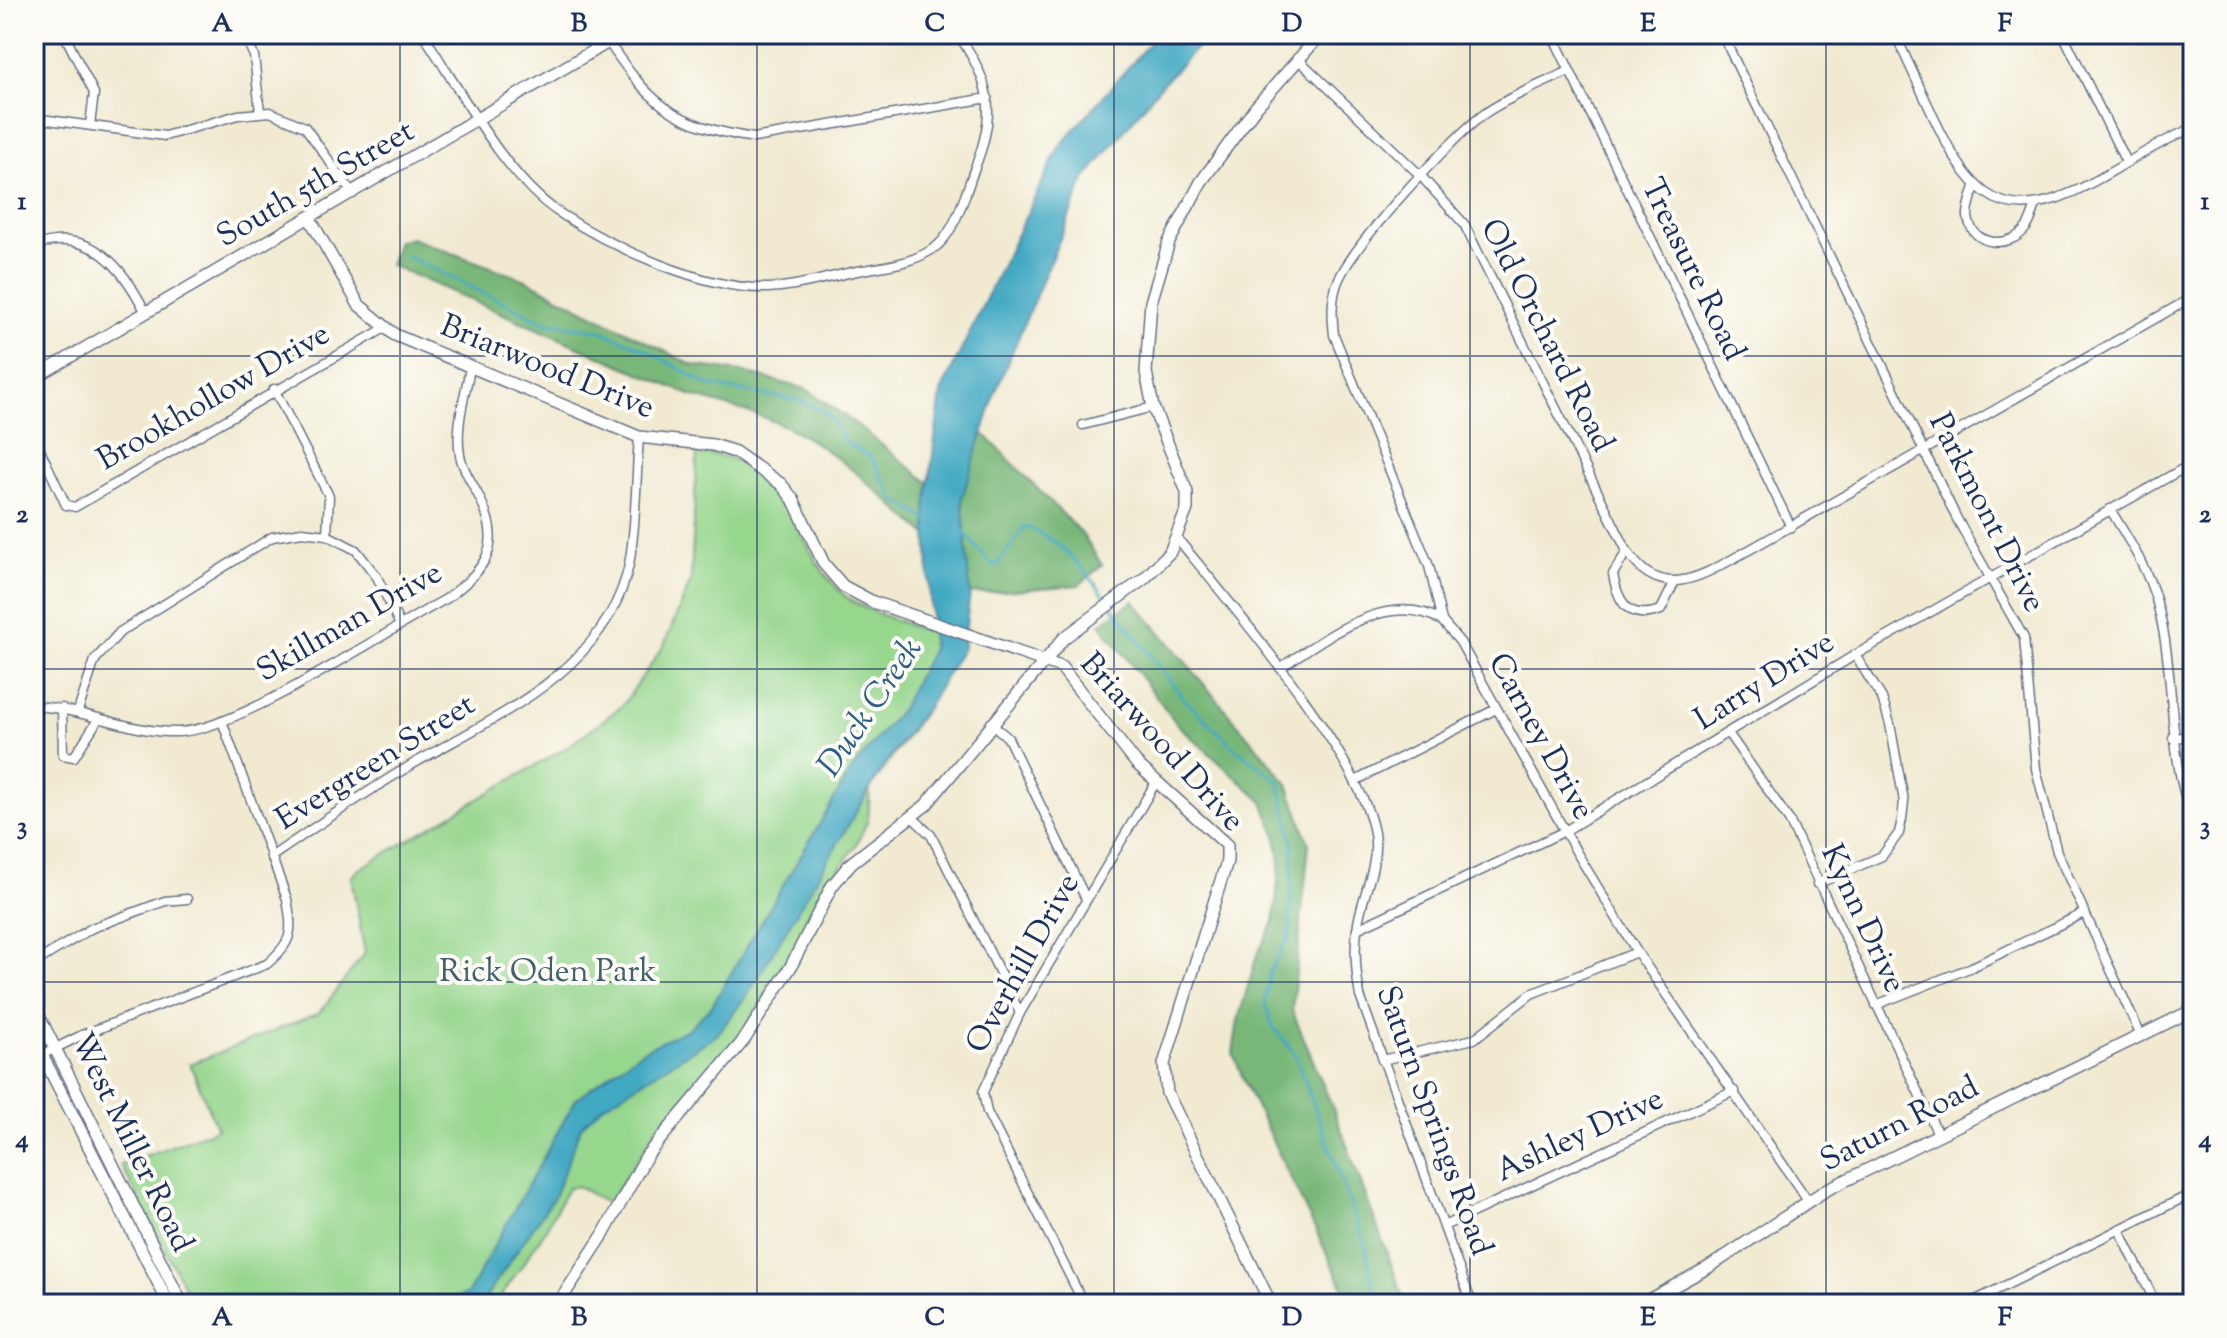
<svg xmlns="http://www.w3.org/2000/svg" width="2227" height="1338" font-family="'Sorts Mill Goudy',serif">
  <rect width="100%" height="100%" fill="#fdfcf7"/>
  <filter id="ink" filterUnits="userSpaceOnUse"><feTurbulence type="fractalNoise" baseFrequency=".0125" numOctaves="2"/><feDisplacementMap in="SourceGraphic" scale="16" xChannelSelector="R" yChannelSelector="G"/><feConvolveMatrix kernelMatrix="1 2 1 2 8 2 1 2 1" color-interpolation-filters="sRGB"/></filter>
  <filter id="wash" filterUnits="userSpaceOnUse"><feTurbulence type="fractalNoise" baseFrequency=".006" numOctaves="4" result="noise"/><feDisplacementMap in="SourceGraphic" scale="32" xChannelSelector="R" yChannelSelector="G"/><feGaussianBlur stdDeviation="1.8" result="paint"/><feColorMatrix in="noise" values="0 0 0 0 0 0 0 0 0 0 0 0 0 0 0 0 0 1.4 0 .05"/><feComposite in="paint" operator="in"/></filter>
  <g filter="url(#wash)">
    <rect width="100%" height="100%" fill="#f1ead1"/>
    <path fill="#96d68d" stroke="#588276" stroke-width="2" d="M697,453c102,5 89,90 147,142 20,18 92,38 120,48l-36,63 -58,83 -2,31 -13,27 -34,47 -39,78 -38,58 -87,100 -49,74 -31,-18 -9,2 -25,46 -47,70h-303l-72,-139 96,-36 -27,-65 129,-51 46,-60 -14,-76 8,-8 210,-123 54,-41 41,-60 27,-64z"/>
    <g fill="#78b778" stroke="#4a736b" stroke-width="2">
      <path d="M411,238l115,42 166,85 49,7 65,17 50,35 73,59 -1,53c-41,-35 -83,-78 -131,-104 -33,-17 -70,-26 -105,-36l-302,-131 8,-24z"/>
      <polygon points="982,432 1082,534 1102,565 1079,585 970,594 962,498"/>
      <polygon points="1134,601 1288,784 1309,844 1292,1010 1336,1116 1406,1304 1351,1304 1244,1081 1233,1053 1238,1020 1257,955 1274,922 1280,861 1276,835 1263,802 1178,725 1100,624"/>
    </g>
    <g fill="#43a9c3" stroke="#2f6c90" stroke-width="2">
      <polygon points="1157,34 1210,34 1162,84 1085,179 995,393 962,498 970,594 963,648 928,706 886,762 750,991 717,1035 600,1108 581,1127 554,1197 481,1304 420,1304 447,1303 468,1293 576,1099 642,1051 688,1029 711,1007 852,769 901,709 932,649 926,507 941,392 1059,147"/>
      <polygon points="346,1295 404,1304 315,1304 324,1297"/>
    </g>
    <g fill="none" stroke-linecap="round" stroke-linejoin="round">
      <g stroke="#43a9c3" stroke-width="3">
        <polyline points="406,256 547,323 598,330 645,349 708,385 801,401 828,414 846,443 871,457 895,500 930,521"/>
        <path d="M964,532l26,31 7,2 28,-39c38,15 58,42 83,74"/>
        <polyline points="1112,606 1185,700 1235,748 1279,781 1293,842 1289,937 1270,971 1265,1004 1273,1027 1295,1054 1365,1244 1377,1304"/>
      </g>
    </g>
  </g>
  <g filter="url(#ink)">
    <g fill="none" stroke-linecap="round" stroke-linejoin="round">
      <g stroke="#667086" stroke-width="11">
        <g id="street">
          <polyline points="64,34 94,93 90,125"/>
          <polyline points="244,34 254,56 260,112"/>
          <path d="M423,34c36,54 82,143 135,178 53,35 146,78 209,76 30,-1 61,-11 90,-17 27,-5 57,-7 80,-25 19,-16 29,-54 37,-76 23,-57 18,-85 -16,-136"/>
          <path d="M603,34c46,69 68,91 151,104l234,-40"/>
          <polyline points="1552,34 1791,527"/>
          <polyline points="1722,34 1957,519 2024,638 2036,769 2057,852 2141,1036"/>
          <path d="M1895,34c13,28 26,56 39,84 31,65 60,110 139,74 42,-19 75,-46 120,-64"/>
          <polyline points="2063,34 2125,160"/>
          <path d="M1297,58l124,118 43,48 163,327c35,55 79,22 122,-1l444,-253"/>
          <path d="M1569,71c-27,13 -58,25 -82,41 -35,24 -133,132 -149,169 -7,18 -6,35 -4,54l95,231 13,55 18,21 117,211 60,99 171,249"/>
          <polyline points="34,118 165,136 238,115 270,112 305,127 353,194"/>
          <path d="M1975,186c-2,9 -8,22 -7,31 4,30 42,32 58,11 5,-6 7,-16 10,-23"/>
          <path d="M34,246c57,-20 89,21 112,67"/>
          <polyline points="274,389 329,496 327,535"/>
          <polyline points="1083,425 1153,407"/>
          <polyline points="34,437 66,505 75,507 385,328"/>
          <path d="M2110,509c18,30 38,60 47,94 20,72 9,148 36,218"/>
          <path d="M1177,538c51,63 193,227 198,303 2,30 -15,59 -18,89 -3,22 -1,44 3,66l112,308"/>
          <path d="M1627,551l-14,23c5,30 17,47 48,36l14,-29"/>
          <path d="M1280,668c44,-29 109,-80 162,-47"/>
          <path d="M34,706c49,2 95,27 144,26 61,-1 207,-101 268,-133 41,-31 59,-54 32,-104 -6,-13 -16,-26 -18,-40 -5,-29 5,-59 10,-87"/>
          <polyline points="62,708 63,755 74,757 99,718"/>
          <polyline points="78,711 95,660 120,632 272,537 302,532 327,535 356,550 377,577 399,623"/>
          <polyline points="991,723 1008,738 1086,899"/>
          <polyline points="1728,733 1789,820 1938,1134"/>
          <polyline points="2173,738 2193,736"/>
          <polyline points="1355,781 1496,709"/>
          <polyline points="912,817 931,835 1020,1013"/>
          <path d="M271,857c45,-31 90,-62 137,-90 83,-49 188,-90 218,-190 10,-34 10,-102 13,-140"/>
          <polyline points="1817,884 1882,856 1899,833 1902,819 1904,801 1890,724 1882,698 1855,655"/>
          <polyline points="1357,929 1565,831 1855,655 2193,463"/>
          <polyline points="34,963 92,928 165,901 187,899"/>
          <polyline points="1876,1005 1972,967 2082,914"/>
          <path d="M34,1059l48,-24 185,-71c26,-23 26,-31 20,-65l-65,-178"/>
          <polyline points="1382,1060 1474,1039 1531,994 1637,952"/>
          <polyline points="1446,1225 1734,1091"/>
          <polyline points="2119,1229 2156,1304"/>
          <polyline points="1084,1304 987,1112 983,1092 1020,1013 1156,782"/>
          <polyline points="1968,1304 2193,1193"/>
        </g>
      </g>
      <g stroke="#667086" stroke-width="14">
        <g id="secondary">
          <polyline points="310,219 359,305 395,335 639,437 713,445 735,452 781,484 793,499 824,564 843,586 873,602 1061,667 1136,763 1227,845 1227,861 1164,1064 1167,1093 1271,1304"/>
          <polyline points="34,378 622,34"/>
          <polyline points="34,1006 182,1304"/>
          <polyline points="34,1039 169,1304"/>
          <polyline points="558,1304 603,1235 647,1155 744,1040 790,968 832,886 851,863 926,805 1064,638 1145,578 1170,552 1187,509 1187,492 1153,407 1146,372 1151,302 1169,242 1201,182 1256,107 1321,34"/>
          <polyline points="1641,1304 1709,1267 1826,1190 2193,1010"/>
        </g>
      </g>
      <use href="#street" stroke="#fff" stroke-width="8"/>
      <use href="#secondary" stroke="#fff" stroke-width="11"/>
    </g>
  </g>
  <path fill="none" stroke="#1b2f5e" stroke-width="2" stroke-opacity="0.55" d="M400,34v1270M757,34v1270M1114,34v1270M1470,34v1270M1826,34v1270M34,356h2159M34,669h2159M34,982h2159"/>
  <g text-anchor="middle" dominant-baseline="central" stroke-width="8" stroke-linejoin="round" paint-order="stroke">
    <g font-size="32" fill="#1b2f5e" stroke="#fdfcf7">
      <text transform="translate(316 185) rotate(-30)">South 5th Street</text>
      <text transform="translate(1692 270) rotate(64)">Treasure Road</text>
      <text transform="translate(1546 336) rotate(63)">Old Orchard Road</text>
      <text transform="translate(547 368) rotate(22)">Briarwood Drive</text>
      <text transform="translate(214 398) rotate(-30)">Brookhollow Drive</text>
      <text transform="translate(1986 513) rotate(63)">Parkmont Drive</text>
      <text transform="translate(350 623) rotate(-30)">Skillman Drive</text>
      <text transform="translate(1765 682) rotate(-32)">Larry Drive</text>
      <text transform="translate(1540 737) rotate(61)">Carney Drive</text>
      <text transform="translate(1161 743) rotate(48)">Briarwood Drive</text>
      <text transform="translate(376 763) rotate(-32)">Evergreen Street</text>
      <text transform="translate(1862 919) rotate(65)">Kynn Drive</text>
      <text transform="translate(1024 964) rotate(-61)">Overhill Drive</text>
      <text transform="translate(1433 1121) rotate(70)">Saturn Springs Road</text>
      <text transform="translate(1900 1125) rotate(-27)">Saturn Road</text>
      <text transform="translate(1580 1136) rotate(-25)">Ashley Drive</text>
      <text transform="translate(131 1143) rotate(64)">West Miller Road</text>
    </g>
    <g font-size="32" fill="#40616c" stroke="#fdfcf7">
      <text x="548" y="973">Rick Oden Park</text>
    </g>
    <g font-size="34" font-style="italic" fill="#2b6086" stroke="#fdfcf7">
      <text transform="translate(871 708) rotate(-56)">Duck Creek</text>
    </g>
  </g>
  <rect width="2227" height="1338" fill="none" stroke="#fdfcf7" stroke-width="88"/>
  <rect x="44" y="44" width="2139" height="1250" fill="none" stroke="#1b2f5e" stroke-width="3"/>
  <g font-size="26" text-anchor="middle" font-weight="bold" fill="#1b2f5e">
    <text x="222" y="31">A</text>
    <text x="579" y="31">B</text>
    <text x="935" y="31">C</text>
    <text x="1292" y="31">D</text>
    <text x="1648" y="31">E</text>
    <text x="2005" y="31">F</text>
    <text x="22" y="209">1</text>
    <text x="2205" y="209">1</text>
    <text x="22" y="522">2</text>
    <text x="2205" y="522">2</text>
    <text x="22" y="834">3</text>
    <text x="2205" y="834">3</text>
    <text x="22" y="1147">4</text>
    <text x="2205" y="1147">4</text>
    <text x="222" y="1325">A</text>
    <text x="579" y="1325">B</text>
    <text x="935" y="1325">C</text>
    <text x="1292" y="1325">D</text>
    <text x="1648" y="1325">E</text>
    <text x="2005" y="1325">F</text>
  </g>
</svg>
